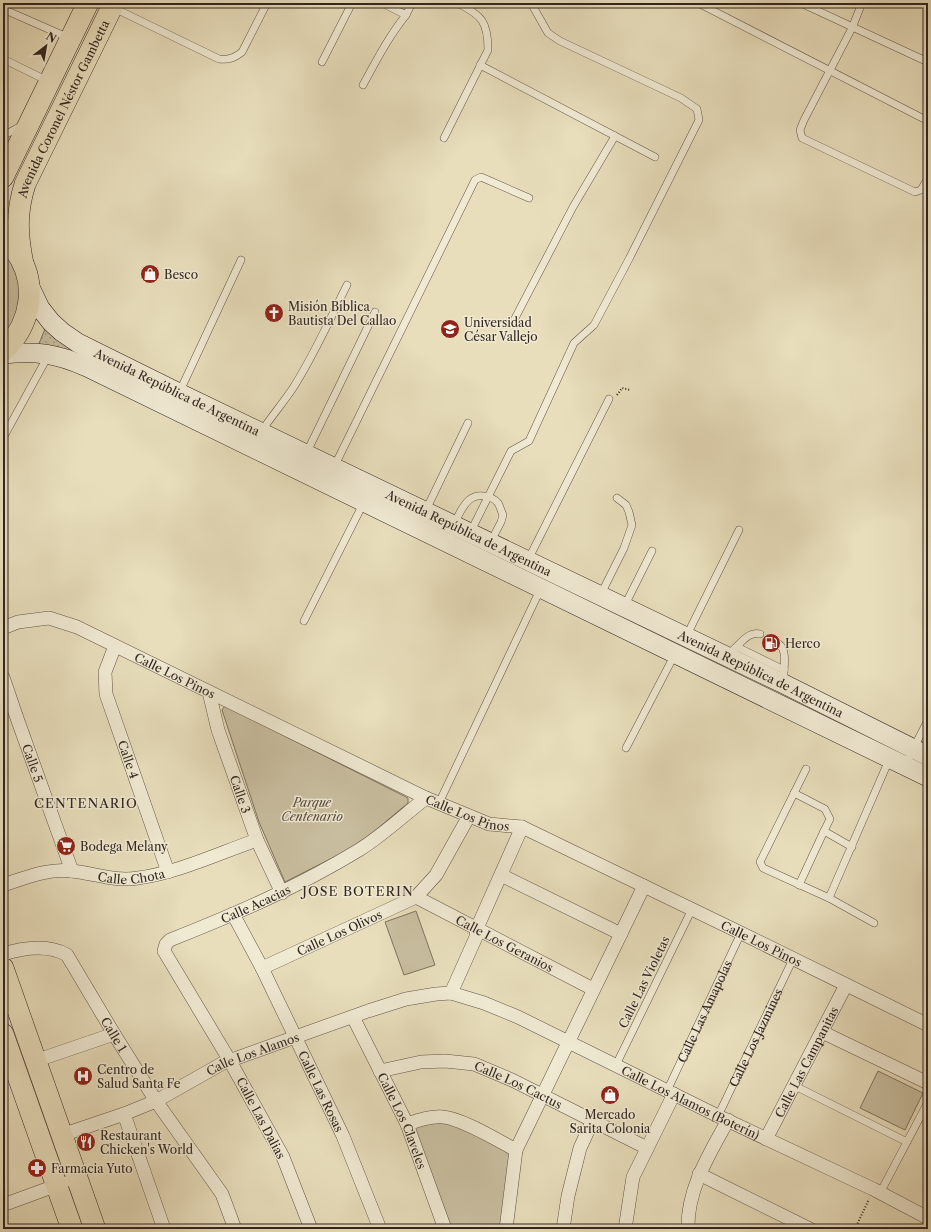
<svg xmlns="http://www.w3.org/2000/svg" width="931" height="1232" font-family="'Libre Caslon Text',serif">
  <defs>
    <pattern id="grass-dots" width="8" height="8" patternUnits="userSpaceOnUse"><rect width="8" height="8" fill="#c9bfa1"/><path d="M2 2h.1M6 6h.1" fill="none" stroke="#ada48a" stroke-width="1.8" stroke-linecap="round"/></pattern>
  </defs>
  <rect width="100%" height="100%" fill="#e8debc"/>
  <filter id="stains"><feTurbulence type="fractalNoise" baseFrequency=".005" numOctaves="4"/><feColorMatrix values="0 0 0 0 .2 0 0 0 0 .09 0 0 0 0 .02 0 0 0 .5 -.17"/></filter>
  <radialGradient id="worn" r=".72"><stop offset=".6" stop-color="#630" stop-opacity="0"/><stop offset="1" stop-color="#630" stop-opacity=".3"/></radialGradient>
  <polygon fill="url(#grass-dots)" stroke="#7e7260" points="45,329 107,368 38,346"/>
  <g fill="#c9bfa1" stroke="#7e7260">
    <polygon points="3,250 14,264 21,285 21,307 3,339"/>
    <polygon points="225,706 408,798 408,803 358,845 285,882 259,822 222,710"/>
    <polygon points="416,911 435,965 404,975 385,922"/>
    <polygon points="878,1071 923,1093 905,1130 860,1108"/>
    <polygon points="429,1123 455,1124 510,1152 500,1229 449,1229 414,1127"/>
  </g>
  <g fill="none" stroke-linecap="round" stroke-linejoin="round">
    <g stroke="#605346" stroke-width="8">
      <g id="service">
        <polyline points="698,3 928,121"/>
        <polyline points="801,3 928,62"/>
        <polyline points="862,3 852,28 804,120 800,130 802,138 915,192 921,190 928,178"/>
        <path d="M114,8l105,51c10,1 15,-1 23,-7l25,-49"/>
        <polyline points="3,9 69,38"/>
        <polyline points="406,15 412,3"/>
        <polyline points="3,59 48,81"/>
        <polyline points="322,62 352,3"/>
        <polyline points="480,65 655,157"/>
        <path d="M363,85c13,-24 26,-49 43,-70l-24,-12"/>
        <polyline points="3,136 21,126"/>
        <path d="M444,138l44,-88c0,-28 -6,-35 -31,-47"/>
        <polyline points="512,324 573,207 615,136"/>
        <polyline points="179,393 241,260"/>
        <path d="M261,432c10,-15 22,-29 32,-44 21,-33 37,-69 54,-103"/>
        <polyline points="3,438 48,356"/>
        <polyline points="306,454 375,312"/>
        <polyline points="334,467 475,180 481,177 529,198"/>
        <polyline points="425,512 468,423"/>
        <path d="M454,524c5,-9 8,-18 15,-24 8,-7 22,-5 29,3 2,3 3,8 5,12l-2,7 -11,21"/>
        <polyline points="470,533 511,451 529,441 574,343 594,325 629,259 699,120 697,109 681,98 560,41 548,33 531,3"/>
        <polyline points="528,560 609,399"/>
        <polyline points="601,594 624,548 632,525 629,512 626,505 617,498"/>
        <polyline points="624,607 652,551"/>
        <polyline points="304,621 364,502"/>
        <polyline points="686,637 739,530"/>
        <path d="M779,644c8,6 5,21 5,30"/>
        <polyline points="737,647 784,670"/>
        <path d="M734,649c8,-7 15,-18 26,-15"/>
        <polyline points="626,748 675,654"/>
        <polyline points="905,765 928,720"/>
        <polyline points="806,769 760,862 763,868 829,898 874,923"/>
        <polyline points="794,793 825,809 830,819 824,831"/>
        <polyline points="439,803 541,588"/>
        <polyline points="799,885 824,831 852,847"/>
        <polyline points="829,898 889,760"/>
        <polyline points="616,1065 692,909"/>
        <polyline points="793,1085 907,1142"/>
        <path id="s1" d="M667,1091l74,-158"/>
        <path id="s2" d="M718,1116l75,-157"/>
        <polyline points="880,1193 928,1102"/>
      </g>
    </g>
    <g stroke="#605346" stroke-width="14">
      <g id="minor">
        <path id="s3" d="M3,628l15,-6 31,-4 28,9 349,171 63,26 33,3 219,106 187,92"/>
        <path id="s4" d="M115,646l-10,26 1,22 62,178"/>
        <path id="s5" d="M3,677l15,44 54,150"/>
        <path id="s6" d="M209,692l9,38 39,110 25,53"/>
        <polyline points="501,875 621,934"/>
        <path id="s7" d="M3,885c22,-7 45,-17 68,-14 23,2 44,11 67,7 39,-5 81,-25 119,-38"/>
        <path id="s8" d="M416,897l177,92"/>
        <path id="s9" d="M233,914l29,54 81,168 37,93"/>
        <path id="s10" d="M3,954c20,-6 45,-10 64,1l47,79 42,67 66,93 13,35"/>
        <path id="s11" d="M262,968l154,-71 20,-22 33,-59"/>
        <polyline points="451,993 476,937 477,928 522,827"/>
        <path id="s12" d="M353,1017l54,107 38,105"/>
        <polyline points="822,1032 928,1083"/>
        <polyline points="35,1061 114,1034"/>
        <path id="s13" d="M380,1071l41,-9 24,-1 29,3 38,16 135,68"/>
        <polyline points="124,1114 164,1229"/>
        <path d="M407,1124c12,-4 24,-8 36,-7 18,1 56,24 73,33"/>
        <path id="s14" d="M62,1135l62,-21 32,-13 67,-38 145,-52 38,-12 30,-5 15,-1 33,10 34,14 200,99 155,73 55,29"/>
        <path id="s15" d="M766,1139l80,-154"/>
        <polyline points="699,1174 810,1229"/>
        <polyline points="3,1205 63,1183"/>
        <path id="s16" d="M311,1229l-28,-72 -53,-96 -66,-110 2,-7 4,-4c66,-26 128,-53 189,-90 24,-15 45,-35 67,-52"/>
        <polyline points="506,1229 516,1150 644,886"/>
        <polyline points="563,1229 568,1196 580,1148 593,1120"/>
        <polyline points="625,1229 633,1177 674,1094"/>
        <path d="M688,1229c-1,-40 21,-74 40,-109"/>
      </g>
    </g>
    <g stroke="#32251f" stroke-width="20">
      <g id="secondary">
        <path id="s17" d="M29,285l11,23 11,14 11,10 16,11 101,50 605,291 144,72"/>
        <path d="M3,354c34,-3 52,-1 84,13l841,410"/>
      </g>
    </g>
    <g stroke="#32251f" stroke-width="22">
      <g id="primary">
        <polyline points="3,177 88,3"/>
        <path d="M3,237c4,4 8,8 11,12 25,32 18,75 -11,102"/>
        <path id="s18" d="M23,264c-6,-30 -7,-51 2,-80l89,-181"/>
        <polyline points="3,968 95,1229"/>
        <polyline points="3,1034 72,1229"/>
      </g>
    </g>
    <g stroke="#32251f" stroke-width="2" stroke-dasharray="1 2" stroke-linecap="butt">
      <polyline points="617,395 622,388 630,390"/>
      <polyline points="855,1229 869,1199"/>
    </g>
    <use href="#service" stroke="#f0ead3" stroke-width="7"/>
    <use href="#minor" stroke="#f0ead3" stroke-width="13"/>
    <use href="#secondary" stroke="#f0ead3" stroke-width="19"/>
    <use href="#primary" stroke="#e8debc" stroke-width="21"/>
  </g>
  <defs>
    <g id="shop-disc" transform="scale(1)"><circle r="9.5" fill="#8f2418" stroke="#f0ead3"/><path d="M-5-2.5h2.3a2.7 3.5 0 0 1 5.4 0H5L5.5 6h-11ZM-1.5-2.5h3a1.5 2.3 0 0 0-3 0Z" fill="#fff"/></g>
    <g id="church-disc" transform="scale(1)"><circle r="9.5" fill="#8f2418" stroke="#f0ead3"/><path d="M-1.2-6h2.4v3.5h3.3v2.4h-3.3V6h-2.4V-.1h-3.3v-2.4h3.3Z" fill="#fff"/></g>
    <g id="university-disc" transform="scale(1)"><circle r="9.5" fill="#8f2418" stroke="#f0ead3"/><path d="M0-5L7-2L0 1L-7-2ZM-4 1L0 2.5L4 1V4Q0 6-4 4Z" fill="#fff"/></g>
    <g id="fuel-disc" transform="scale(1)"><circle r="9.5" fill="#8f2418" stroke="#f0ead3"/><path d="M-5.5-6h7V0h2V4h1.3V-2.5L3-4.5l.8-.8L6-3V5H2.5V1h-1V6h-7ZM-4.2-4.7v3.2H.2V-4.7Z" fill="#fff"/></g>
    <g id="supermarket-disc" transform="scale(1)"><circle r="9.5" fill="#8f2418" stroke="#f0ead3"/><path d="M-6-5.5h2.5l.6 2H6L4.5 2H-2.5L-4.4-4H-6ZM-1.5 3.2a1.3 1.3 0 1 0 .1 0ZM3 3.2a1.3 1.3 0 1 0 .1 0Z" fill="#fff"/></g>
    <g id="hospital-disc" transform="scale(1)"><circle r="9.5" fill="#8f2418" stroke="#f0ead3"/><path d="M-5-5h3v3.5h4V-5h3V5h-3V1.5h-4V5h-3Z" fill="#fff"/></g>
    <g id="restaurant-disc" transform="scale(1)"><circle r="9.5" fill="#8f2418" stroke="#f0ead3"/><path d="M-5-6h1v4h1v-4h1v4h1v-4h1v5L-1.5 .5V6h-2V.5L-5-1ZM5-6V6H3V1.5H1.5Q1.5-4 5-6Z" fill="#fff"/></g>
    <g id="pharmacy-disc" transform="scale(1)"><circle r="9.5" fill="#8f2418" stroke="#f0ead3"/><path d="M-2-6h4v4h4v4h-4v4h-4v-4h-4v-4h4Z" fill="#fff"/></g>
  </defs>
  <g fill-rule="evenodd">
    <use href="#shop-disc" x="150" y="274"/>
    <use href="#church-disc" x="274" y="313"/>
    <use href="#university-disc" x="450" y="329"/>
    <use href="#fuel-disc" x="771" y="643"/>
    <use href="#supermarket-disc" x="66" y="846"/>
    <use href="#hospital-disc" x="83" y="1076"/>
    <use href="#shop-disc" x="610" y="1095"/>
    <use href="#restaurant-disc" x="86" y="1142"/>
    <use href="#pharmacy-disc" x="37" y="1168"/>
  </g>
  <g text-anchor="middle" dominant-baseline="central" stroke-width="3" stroke-linejoin="round" paint-order="stroke">
    <g font-size="12" fill="#32251f" stroke="#f0ead3">
      <text stroke="none"><textPath href="#s18" startOffset="165">Avenida Coronel Néstor Gambetta</textPath></text>
      <text stroke="none"><textPath href="#s17" startOffset="188">Avenida República de Argentina</textPath></text>
      <text stroke="none"><textPath href="#s17" startOffset="512">Avenida República de Argentina</textPath></text>
      <text stroke="none"><textPath href="#s17" startOffset="836">Avenida República de Argentina</textPath></text>
      <text stroke="none"><textPath href="#s3" startOffset="186">Calle Los Pinos</textPath></text>
      <text stroke="none"><textPath href="#s4" startOffset="119">Calle 4</textPath></text>
      <text stroke="none"><textPath href="#s5" startOffset="91">Calle 5</textPath></text>
      <text stroke="none"><textPath href="#s6" startOffset="107">Calle 3</textPath></text>
      <text stroke="none"><textPath href="#s3" startOffset="510">Calle Los Pinos</textPath></text>
      <text stroke="none"><textPath href="#s7" startOffset="131">Calle Chota</textPath></text>
      <text stroke="none"><textPath href="#s16" startOffset="421">Calle Acacias</textPath></text>
      <text stroke="none"><textPath href="#s11" startOffset="85">Calle Los Olivos</textPath></text>
      <text stroke="none"><textPath href="#s8" startOffset="100">Calle Los Geranios</textPath></text>
      <text stroke="none"><textPath href="#s3" startOffset="833">Calle Los Pinos</textPath></text>
      <text transform="translate(644 982) rotate(-64)">Calle Las Violetas</text>
      <text stroke="none"><textPath href="#s1" startOffset="88">Calle Las Amapolas</textPath></text>
      <text stroke="none"><textPath href="#s10" startOffset="158">Calle 1</textPath></text>
      <text stroke="none"><textPath href="#s2" startOffset="87">Calle Los Jazmines</textPath></text>
      <text stroke="none"><textPath href="#s14" startOffset="208">Calle Los Alamos</textPath></text>
      <text stroke="none"><textPath href="#s15" startOffset="87">Calle Las Campanitas</textPath></text>
      <text stroke="none"><textPath href="#s13" startOffset="144">Calle Los Cactus</textPath></text>
      <text stroke="none"><textPath href="#s9" startOffset="198">Calle Las Rosas</textPath></text>
      <text stroke="none"><textPath href="#s14" startOffset="680">Calle Los Alamos (Boterín)</textPath></text>
      <text transform="translate(261 1118) rotate(62)">Calle Las Dalias</text>
      <text stroke="none"><textPath href="#s12" startOffset="115">Calle Los Claveles</textPath></text>
    </g>
    <g font-size="12" fill="#32251f" stroke="#f0ead3" text-anchor="start">
      <text x="164" y="274">Besco</text>
      <text x="288" y="306">Misión Bíblica<tspan x="288" dy="14">Bautista Del Callao</tspan></text>
      <text x="464" y="322">Universidad<tspan x="464" dy="14">César Vallejo</tspan></text>
      <text x="785" y="643">Herco</text>
      <text x="80" y="846">Bodega Melany</text>
      <text x="97" y="1069">Centro de<tspan x="97" dy="14">Salud Santa Fe</tspan></text>
      <text x="610" y="1114" text-anchor="middle">Mercado<tspan x="610" dy="14">Sarita Colonia</tspan></text>
      <text x="100" y="1135">Restaurant<tspan x="100" dy="14">Chicken's World</tspan></text>
      <text x="51" y="1168">Farmacia Yuto</text>
    </g>
    <g font-size="12" font-style="italic" fill="#584c40" stroke="#f0ead3">
      <text x="312" y="802">Parque<tspan x="312" dy="14">Centenario</tspan></text>
    </g>
    <g font-size="13" letter-spacing="1" fill="#32251f" stroke="#f0ead3">
      <text x="86" y="803">CENTENARIO</text>
      <text x="358" y="891">JOSE BOTERIN</text>
    </g>
  </g>
  <rect width="931" height="1232" fill="none" stroke="#e8debc" stroke-width="16"/>
  <rect x="4" y="4" width="923" height="1224" fill="none" stroke="#32251f" stroke-width="2"/>
  <rect x="8" y="8" width="915" height="1216" fill="none" stroke="#32251f"/>
  <g transform="translate(46 46) rotate(31)" stroke="#f0ead3" stroke-width="3" paint-order="stroke">
  <path d="M0-3L7 15L0 10L-7 15Z" fill="#32251f"/>
  <text y="-6" font-size="11" font-weight="bold" text-anchor="middle" fill="#32251f">N</text>
  </g>
  <rect width="100%" height="100%" filter="url(#stains)"/>
  <rect width="100%" height="100%" fill="url(#worn)"/>
</svg>
